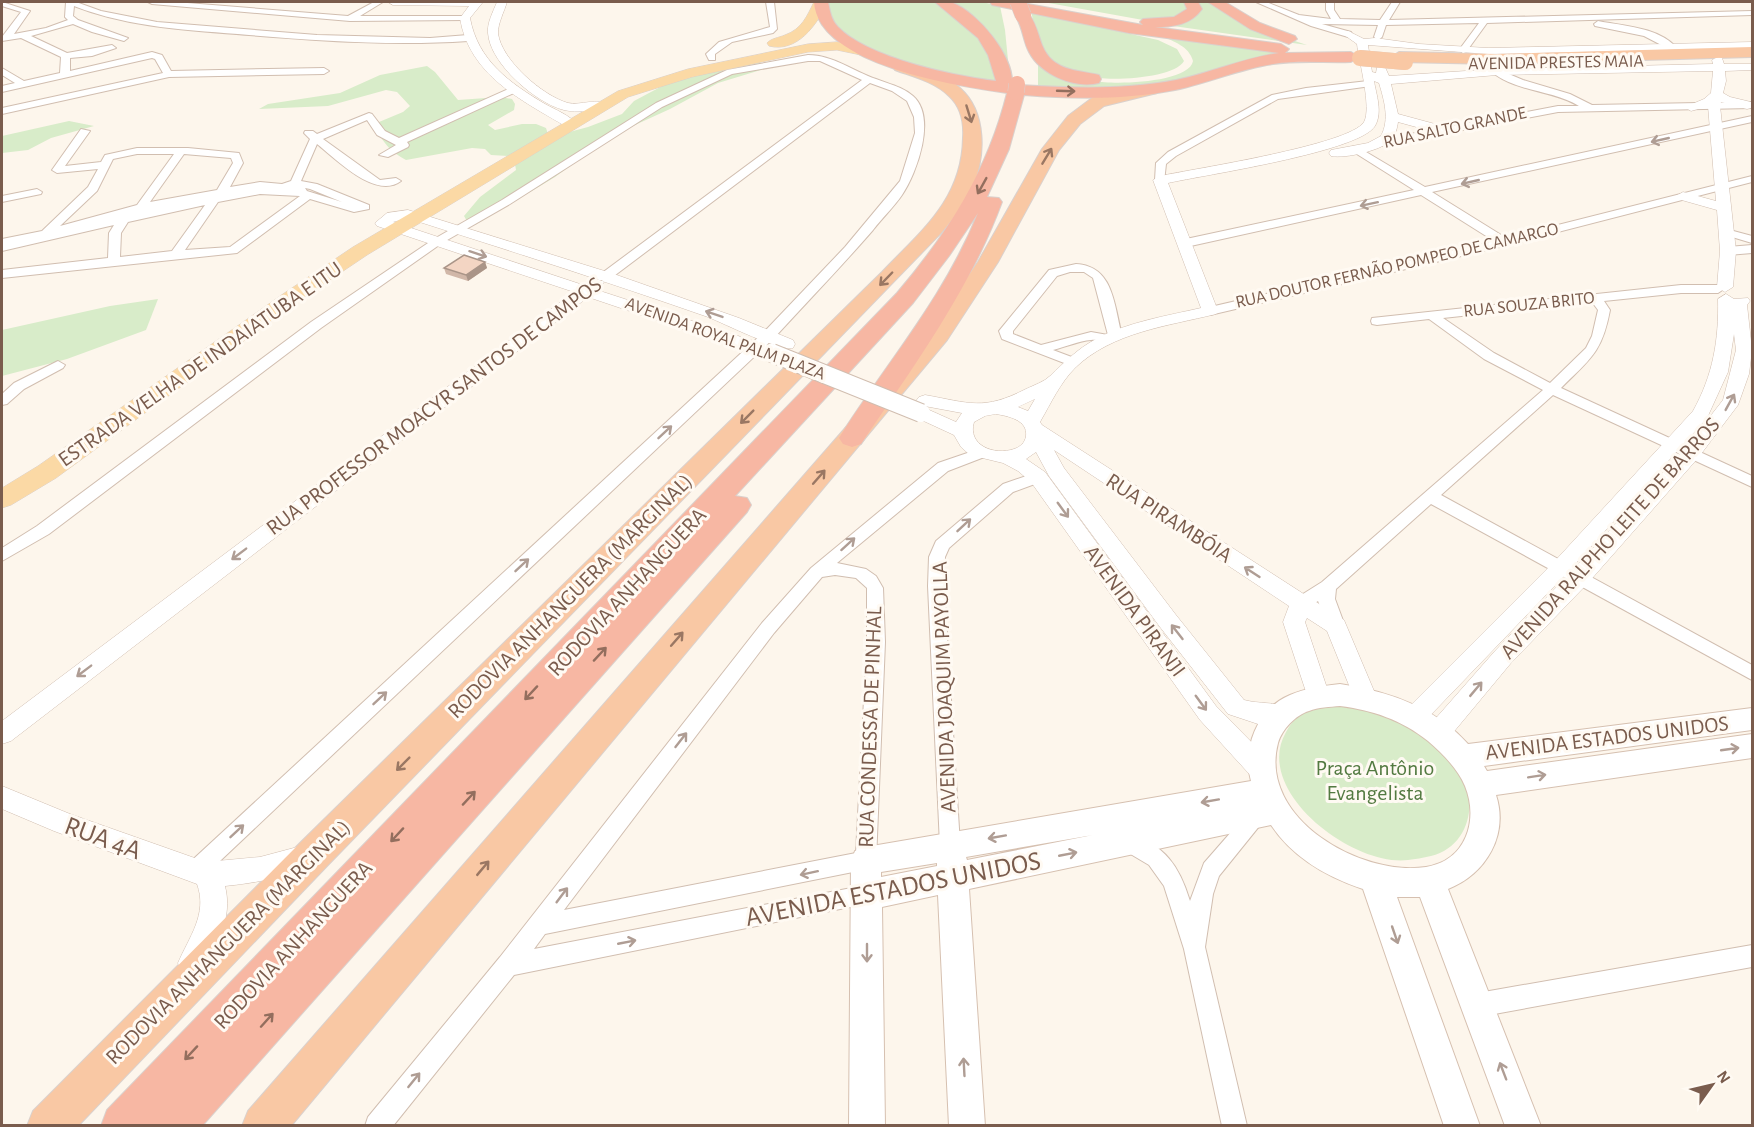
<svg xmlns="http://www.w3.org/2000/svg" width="1754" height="1127" font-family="'Alegreya Sans',sans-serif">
  <rect width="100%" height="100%" fill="#fdf6ec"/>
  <g fill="#d8ecc9">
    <path d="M827,2h108l50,42 15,38c-40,-5 -174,-27 -173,-80z"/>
    <polygon points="947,2 982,2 1000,6 1005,30 1009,70"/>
    <polygon points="1043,2 1188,2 1192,6 1179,18 1143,20"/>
    <polygon points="1197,2 1210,2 1253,27 1307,45 1159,24 1194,18 1201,10"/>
    <path d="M1031,12l127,28 19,9 7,12c-12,21 -100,22 -120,10 -22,-12 -27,-37 -33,-59z"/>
    <path d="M1162,36l131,18c-42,10 -84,23 -126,28 -43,6 -86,6 -129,4v-25c19,7 38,16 57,20 19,4 94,2 98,-20 -4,-15 -19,-19 -31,-25z"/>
    <path d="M755,60l12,8 -49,15 -48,26 -59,27 -56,41 -80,48 -7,-2 -4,-7 16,-19 36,-27 -1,-6 -7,-8 -17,-1 -6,-6 -13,-1 -66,12c-13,-7 -24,-17 -29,-31l2,-7 24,-10 7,-6 -13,-14 -11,-2 -58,16 -69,3 9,-5 72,-11 40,-18 47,-9 8,6 23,28 42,-3 12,2 3,5 -1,6 -26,15 7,5 27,-6h14l10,4 2,6h14l26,-7 34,-13 12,-13 32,-17z"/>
    <polygon points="69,121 94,126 51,138 28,150 2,153 2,136"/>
    <polygon points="158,299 146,330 67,359 2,376 2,330 110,306"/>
    <path d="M1338,701c15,5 78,22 87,29 10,9 33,34 38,45 15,32 4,72 -32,81 -8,2 -16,3 -23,4 -55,7 -156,-69 -122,-128 6,-11 14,-19 25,-25 8,-3 19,-4 27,-6z"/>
  </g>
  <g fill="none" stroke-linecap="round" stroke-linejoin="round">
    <g stroke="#d1beb0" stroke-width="2">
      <g id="minor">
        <path d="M2,2l28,9 -16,23 32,-6 22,-8 -3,-3 1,-15h10l25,9 56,11 160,13 113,3 38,-3 4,3 -4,3c-73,5 -146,0 -219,-6 -59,-5 -119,-7 -175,-29l-1,10 5,4 50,18 -4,3 -32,-9 -19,-8 -42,12 36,17 45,-8 4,3 -24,8 -22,2v13l82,-19 10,3 9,16 153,-3 5,3 -5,3 -155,3 -167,37v-6l161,-35 -8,-14 -3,-1 -150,34v-6l13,-3 -13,-8v-7l22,13 36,-8 1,-16 -40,-19 -19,3v-4l19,-25 -19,-6z"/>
        <polygon points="148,2 175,2 348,16 374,2 383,2 360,16 465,16 469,18 465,20 350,21 152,4"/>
        <polygon points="766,2 774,2 777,29 773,33 732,42 715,54 715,60 709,60 706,54 719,42 770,27"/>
        <polygon points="1256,2 1266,2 1299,15 1331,19 1326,10 1326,2 1334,2 1334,10 1340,19 1380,20 1392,2 1400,2 1389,20 1752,11 1752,15 1487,23 1466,52 1463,53 1459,50 1479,23 1386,25 1382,37 1378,40 1374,37 1378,25 1322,24 1351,32 1352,34 1348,37 1311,26"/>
        <path d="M1598,21c26,5 59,6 78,26l-7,2 -25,-13 -49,-10 -1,-2z"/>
        <path d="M808,55c25,0 45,16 68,24 13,5 27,8 37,17 24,21 4,77 -11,99 -8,12 -20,23 -29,35 -32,37 -66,72 -99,108l-572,540 -7,3 -7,-3 -4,-7 4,-7 576,-532 81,-85 55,-66 15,-48 -1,-16 -7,-16 -15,-10 -22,-8 -260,196h-8v-6l260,-193 -42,-19h-12l-76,13 -70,33 -152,97 -68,39 -121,85 -272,206 -47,27v-13l35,-22 274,-204 123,-83 68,-39 154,-97 71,-33z"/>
        <path d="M1497,69l26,11 47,14 22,11 160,-3v6l-194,4 -179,34 -5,-3 5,-3 179,-34h21c-26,-16 -63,-14 -87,-34z"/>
        <polygon points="1368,81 1371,82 1371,86 1278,99 1176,156 1166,164 1164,182 1160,183 1155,180 1156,163 1168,152 1272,95 1306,88"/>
        <path d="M513,87l5,3 -2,2 -109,50 2,3 -1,2 -20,10 -9,-2 17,-10 -19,-10 -10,-15 -44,19 57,41 16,-2 5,3c-25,19 -64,-21 -84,-37l-16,37 16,3 52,21v4l-15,3 -44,-13 -73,54 -235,25v-8l106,-12 1,-25 5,-8 -112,26v-12l40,-8 46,-44 10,-18 -41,4 -5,-3 29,-41 9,2 -25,35 36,-4 4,-7 32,-7h51l51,5 4,10 -13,24 30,-5 22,2 9,-3 19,-42 -6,-6 1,-2h8l4,3 52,-21 3,1 13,17 14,7zM137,154h37l-37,51 -77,21 37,-35 16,-32zM184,154l47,4 2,5 -16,27 -67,12zM305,188l5,1 32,13 -35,-11zM260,194l40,2 -70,51 -45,3 33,-48zM205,205l-33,46 -52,6 1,-24 7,-11z"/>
        <polygon points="1752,116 1752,122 1432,192 1506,238 1752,176 1752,182 1504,246 1210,315 1206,314 1204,311 1206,308 1494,241 1421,195 1186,247 1180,243 1186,239 1414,190 1352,151 1352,147 1356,146 1425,187"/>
        <polygon points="37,189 42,192 41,194 2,202 2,196"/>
        <polygon points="1726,229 1752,236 1752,243 1722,234 1722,230"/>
        <polygon points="1752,245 1752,253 1728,255 1722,251 1728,247"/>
        <path d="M1076,264c38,2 38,42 46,71 -10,9 -19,4 -31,5 -12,1 -26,7 -38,10l24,9 2,3 -2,3 -5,1 -70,-27 -3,-8 50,-61zM1070,272h14l9,6 15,57 -17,-3 -50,13 -28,-11v-3l44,-55z"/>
        <path d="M1681,285h37l6,4 -6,4h-37l-77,8 6,9c-8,43 -20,49 -49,78l191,88v11l-199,-92 -112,100 311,170v15l-321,-176 -95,85 -1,10 10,27 -3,5 -6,2 -6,-2 -12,-30c-8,5 -13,11 -23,8l-3,-5 3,-5 27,-17 221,-192 -59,-31 -55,-40 -52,6 -5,-1 -1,-3 1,-3zM1592,302l6,8 -6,26 -6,12 -36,35 -56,-30 -51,-35z"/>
        <polygon points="58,361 65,365 63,368 24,389 7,404 2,405 2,394 14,383"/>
        <path d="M982,448l7,5 -2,3 -39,15 -111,92 29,6 10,7 7,12 2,54 -9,219 -3,7 -328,66 -11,15 333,-64 8,3 3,7 -3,7 -361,73 -121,151h-28l3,-9 132,-160 262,-334 49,-55 127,-105zM835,575l21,3 11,10v54l-11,211 -292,57 210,-277 48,-56z"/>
        <polygon points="1038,472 1043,473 1046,477 1043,481 1013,492 949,548 945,557 944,586 960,845 957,852 950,855 943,852 940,845 928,586 929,557 936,541 1003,484"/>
        <path d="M1259,805l7,3 3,6 -50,62 -6,18 -8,53 42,179h-25l-38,-177 -20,-63 -15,-21 -27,-16 -3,-7 3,-7 7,-2c36,13 50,32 61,68l14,-38 48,-55z"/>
        <polygon points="1752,945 1752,967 1478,1017 1470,1013 1466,1005 1470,997 1478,993"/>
      </g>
    </g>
    <g stroke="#d1beb0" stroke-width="1">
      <g id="tertiary">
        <path d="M388,2h95l-13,16c8,43 40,65 75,86 11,6 24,11 32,20l-6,4 -4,-1c-46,-27 -98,-52 -107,-109l9,-12 -76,-1z"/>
        <path d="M497,2h10c-3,10 -9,21 -9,31 3,27 45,63 70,70 12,3 31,-6 40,2l-2,3c-13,3 -28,5 -42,2 -28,-7 -74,-46 -76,-77 -1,-10 5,-21 9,-31z"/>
        <path d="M1348,31l16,8 11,-1 44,6 69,4 264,-6v6l-264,6 -120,-9 4,27 4,1 1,-6h8l4,9 108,-7 216,-5 -1,-4 6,-3 4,1 2,6h28v6l-27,1 1,10 -3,12 7,4 21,5v6l-4,1 -26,-7 -1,4 16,145 -3,36 -8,5 -8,-5 3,-36 -3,-41 -39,-11 -2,-3 7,-4 33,9 -8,-95 -17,5 -6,-4 19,-8 7,-6 2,-22 -216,4 -106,9 7,30 48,13 2,3 -2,3 -4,1 -44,-12c-1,6 -2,12 -7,18 -8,10 -46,19 -60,16l-2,-3 2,-3 37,-7 13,-7c9,-17 3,-36 -2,-53l-5,-2c2,13 9,31 1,45 -16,26 -171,49 -207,57l50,128 -2,3c-48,12 -104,18 -141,54 -15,15 -24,35 -35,54l2,3 302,195 33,78 -4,7 -8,3 -8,-3 -30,-74 -20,-13 -2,4 25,75 -4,7 -8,3 -8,-3 -27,-82 6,-16 -235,-156 10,18 112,147 68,85c15,4 31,2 45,7l4,7 -4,7 -8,3h-23l-30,-10 -68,-87 -111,-151 -13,-24 -10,7 19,13 171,234 54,55 3,8 -3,8 -9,3 -9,-3 -52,-57 -169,-238 -13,-11 -15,-8 -33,-8 -9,-8 -7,-12 -39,-18 -3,-4 3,-4h12l29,13 6,-9 -43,-8 -3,-4 3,-4 6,-2c45,8 58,16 101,-6 8,-4 18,-7 24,-13 15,-14 27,-27 46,-37 32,-17 70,-23 105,-31l-48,-128 7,-4c33,-7 190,-31 204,-54 8,-14 -5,-61 -7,-78l-14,-10zM1035,399l-7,12 -10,-4zM996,414c12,2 32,6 30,22 -1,7 -6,11 -12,13 -20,7 -47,-4 -40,-27l11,-6z"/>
        <path d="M408,210l203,63 128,45 54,22 2,4 -2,4c-14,3 -68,-24 -85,-31 -100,-35 -200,-67 -301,-99l-14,4 190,63 7,-5h12l2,3 -7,7 181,59 2,4 -2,4h-12l-178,-60 -577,444 -9,3v-23l572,-429 -197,-66 -2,-3 12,-10z"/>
        <path d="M1726,294l8,5 14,-1 2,3 -3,4 5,45 -3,24 -11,31 -40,53 -110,125 -77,80 -64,77 -9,3 -9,-3 -3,-7 3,-7 66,-75 77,-80 112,-121 39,-50 13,-50 -2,-16 -6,38 -21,46 -139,154 -146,152 -8,3 -8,-3 -4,-7 4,-7 148,-148 139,-151c20,-36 26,-71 25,-112z"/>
        <path d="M2,786l68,28 136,48 54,-5 45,-12 9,3 4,9 -4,9c-29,11 -58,17 -89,20 8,32 -8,60 -23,87l-10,4 -10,-4 -4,-10c11,-26 30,-49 19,-79l-143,-53 -52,-22z"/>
      </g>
    </g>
    <g stroke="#d6c0b0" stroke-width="2">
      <path id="secondary" d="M1340,684c48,7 95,23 128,60l284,-36v22l-268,36 3,5 265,-37v24l-256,37c13,40 -10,79 -48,94l93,237h-36l-85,-229h-23l83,229h-36l-81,-237c-36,-12 -70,-31 -92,-64l-302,64 16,237h-36l-11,-231 -56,12 3,219h-36l2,-265 4,-10 11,-4 385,-66c-9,-33 6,-72 39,-86 16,-7 33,-9 50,-11zM1340,706c32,4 62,14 88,35 13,11 30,28 37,45 14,34 1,75 -39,81 -64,10 -168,-48 -148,-124 4,-14 18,-28 31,-32 9,-4 21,-4 31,-5zM1093,835l-126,25 -1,-3zM937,863v3l-56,11v-5z"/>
    </g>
    <g stroke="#dad1cd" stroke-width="1">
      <g id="primary">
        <path d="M814,2l13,1c-10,22 -30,50 -58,43l-2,-3c5,-5 11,-5 18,-8 17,-6 22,-19 29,-33z"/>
        <polygon points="837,42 871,49 873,52 866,56 837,50 808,52 692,77 628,97 367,255 297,302 56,478 11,505 2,508 2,488 38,466 283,294 353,247 618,91 688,69 808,44"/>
      </g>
    </g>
    <g stroke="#dad1cd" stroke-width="2">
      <g id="trunk">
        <polygon points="1752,47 1752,57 1496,64 1399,62 1391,57 1399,52 1496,54"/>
        <path d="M901,62c19,5 44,12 59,26 27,24 26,69 12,100 -7,16 -19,31 -31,45l-614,633 -249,260h-51l6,-15 268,-269 581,-570c39,-41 80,-72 81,-134 1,-15 -2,-31 -14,-42 -14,-14 -35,-19 -54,-26l-2,-3z"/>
        <polygon points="1151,85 1159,90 1157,93 1104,106 1080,124 1059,150 998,262 947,340 291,1126 242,1126 248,1111 931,330 978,262 1042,149 1068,116 1092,98"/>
      </g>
    </g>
    <g stroke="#dad1cd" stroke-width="2">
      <g id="motorway">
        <path d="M814,2h14c2,9 3,18 10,25 30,31 116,49 158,54l-8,-26 -10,-17 -43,-36c5,-1 13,-2 18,1 25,10 61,53 59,81l7,1c52,3 105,5 157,-5 35,-7 67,-22 103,-27l-150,-20 -132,-27 -5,-1 -2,-3h27l126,23 -3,-3 3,-3 31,-2 13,-8 -3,-7h14l4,7c-11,16 -29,18 -47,18l126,17 8,5 -4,4 66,-1 8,5 -8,5c-26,1 -52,-2 -78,2 -34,5 -65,19 -98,26 -50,10 -101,9 -151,5l-15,54 -22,48 12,1 3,4c-33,89 -88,164 -141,242l-9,3 -9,-3 -4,-6c48,-76 105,-140 139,-225l-29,43 -36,47 -178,193 12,2 4,7 -4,7 -545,614h-101l6,-16 790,-817c51,-60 91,-123 110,-200 -50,-7 -189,-28 -193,-91z"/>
        <polygon points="1208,2 1225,2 1260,23 1295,36 1297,39 1289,44 1250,29"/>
        <path d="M1024,12l5,2c7,10 9,20 13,31 10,26 35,25 57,30l2,4 -2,4c-24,6 -58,-8 -70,-31 -6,-11 -6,-24 -13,-35z"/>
      </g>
    </g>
    <use href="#minor" fill="#fff" fill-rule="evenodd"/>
    <use href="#tertiary" fill="#fff" fill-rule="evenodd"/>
    <use href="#secondary" fill="#fff" fill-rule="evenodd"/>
    <use href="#primary" fill="#fbd9a5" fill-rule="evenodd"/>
    <use href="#trunk" fill="#f9c8a4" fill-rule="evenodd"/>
    <use href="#motorway" fill="#f7b7a3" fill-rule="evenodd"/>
    <g stroke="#d1beb0" stroke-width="20" stroke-linecap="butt">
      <polyline id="tertiary-bridge" points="772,353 921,413"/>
    </g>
    <g stroke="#dad1cd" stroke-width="16" stroke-linecap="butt">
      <polyline id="trunk-bridge" points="1360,58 1405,62"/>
    </g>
    <g stroke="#dad1cd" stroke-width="17" stroke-linecap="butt">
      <g id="motorway-bridge">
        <polyline points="1018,2 1023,15"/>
        <polyline points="1016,92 1017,84"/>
      </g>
    </g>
    <use href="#tertiary-bridge" stroke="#fff" stroke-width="18"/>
    <use href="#trunk-bridge" stroke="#f9c8a4" stroke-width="16"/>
    <use href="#motorway-bridge" stroke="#f7b7a3" stroke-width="16"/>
  </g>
  <polygon fill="#d1b7a8" points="485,262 487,268 468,281 446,274 444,268"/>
  <polygon fill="#aa9588" points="485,262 487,268 468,281 466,275"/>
  <polygon fill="#f3d5c3" stroke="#aa9588" stroke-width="1.5" points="464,255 485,262 466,275 444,268"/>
  <defs><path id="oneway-shaft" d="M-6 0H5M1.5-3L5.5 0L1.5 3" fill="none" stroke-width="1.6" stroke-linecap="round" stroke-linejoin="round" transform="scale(1.5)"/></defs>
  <g stroke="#936e5e">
    <use href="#oneway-shaft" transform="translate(1066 91) rotate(2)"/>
    <use href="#oneway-shaft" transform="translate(982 186) rotate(119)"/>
    <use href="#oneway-shaft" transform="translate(600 654) rotate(-47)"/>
    <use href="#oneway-shaft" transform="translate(531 693) rotate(133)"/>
    <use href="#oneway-shaft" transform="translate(469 798) rotate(-47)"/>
    <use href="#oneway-shaft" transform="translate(397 835) rotate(133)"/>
    <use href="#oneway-shaft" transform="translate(267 1020) rotate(-48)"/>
    <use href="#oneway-shaft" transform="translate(191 1053) rotate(133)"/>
  </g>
  <g stroke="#9a7763">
    <use href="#oneway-shaft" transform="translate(969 114) rotate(73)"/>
    <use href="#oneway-shaft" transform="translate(1047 156) rotate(-59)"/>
    <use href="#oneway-shaft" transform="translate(886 279) rotate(134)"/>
    <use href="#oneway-shaft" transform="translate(747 417) rotate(135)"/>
    <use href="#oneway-shaft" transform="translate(819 477) rotate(-49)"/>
    <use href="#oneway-shaft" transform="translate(677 639) rotate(-49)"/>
    <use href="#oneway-shaft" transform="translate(403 764) rotate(135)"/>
    <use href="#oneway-shaft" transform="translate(483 868) rotate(-50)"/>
  </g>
  <g stroke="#af9d94">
    <use href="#oneway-shaft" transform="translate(1660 140) rotate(167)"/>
    <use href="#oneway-shaft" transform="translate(1470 182) rotate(167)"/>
    <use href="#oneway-shaft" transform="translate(1369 204) rotate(168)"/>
    <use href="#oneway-shaft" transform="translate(478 254) rotate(18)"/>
    <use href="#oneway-shaft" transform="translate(714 314) rotate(-161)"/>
    <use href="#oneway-shaft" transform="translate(1730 402) rotate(-61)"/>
    <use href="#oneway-shaft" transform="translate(665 432) rotate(-43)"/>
    <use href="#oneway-shaft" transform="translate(1063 510) rotate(54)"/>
    <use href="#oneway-shaft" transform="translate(964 525) rotate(-43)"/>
    <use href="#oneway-shaft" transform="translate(848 544) rotate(-42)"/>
    <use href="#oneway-shaft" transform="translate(239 554) rotate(143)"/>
    <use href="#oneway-shaft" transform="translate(522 565) rotate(-43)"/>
    <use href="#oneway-shaft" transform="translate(1252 572) rotate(-147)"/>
    <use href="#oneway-shaft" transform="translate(1177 632) rotate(-128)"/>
    <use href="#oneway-shaft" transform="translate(84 671) rotate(143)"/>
    <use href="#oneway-shaft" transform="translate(1476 689) rotate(-50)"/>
    <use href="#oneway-shaft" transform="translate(380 698) rotate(-43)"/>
    <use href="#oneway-shaft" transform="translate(1201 703) rotate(54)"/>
    <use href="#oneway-shaft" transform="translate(681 740) rotate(-52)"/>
    <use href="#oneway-shaft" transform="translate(1730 749) rotate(-8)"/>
    <use href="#oneway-shaft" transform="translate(1537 776) rotate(-9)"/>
    <use href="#oneway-shaft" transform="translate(1210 801) rotate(170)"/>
    <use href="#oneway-shaft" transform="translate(237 831) rotate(-43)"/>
    <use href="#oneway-shaft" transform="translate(997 837) rotate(170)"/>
    <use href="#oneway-shaft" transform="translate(1068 854) rotate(-11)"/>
    <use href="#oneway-shaft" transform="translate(809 873) rotate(168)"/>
    <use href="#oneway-shaft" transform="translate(562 895) rotate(-53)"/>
    <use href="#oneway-shaft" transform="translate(1395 935) rotate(71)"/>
    <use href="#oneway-shaft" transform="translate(627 942) rotate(-11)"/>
    <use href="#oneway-shaft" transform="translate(867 953) rotate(90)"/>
    <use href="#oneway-shaft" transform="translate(964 1067) rotate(-93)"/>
    <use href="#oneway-shaft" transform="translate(1503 1071) rotate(-111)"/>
    <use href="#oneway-shaft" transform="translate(414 1080) rotate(-51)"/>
  </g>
  <g text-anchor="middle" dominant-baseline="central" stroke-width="6" stroke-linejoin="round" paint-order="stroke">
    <g font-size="18" fill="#7a5c4d" stroke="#fffaf3">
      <text transform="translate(1556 63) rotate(-1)">AVENIDA PRESTES MAIA</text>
      <text transform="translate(1455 128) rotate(-12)">RUA SALTO GRANDE</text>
      <text transform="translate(1397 266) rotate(-13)">RUA DOUTOR FERNÃO POMPEO DE CAMARGO</text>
      <text transform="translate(1529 305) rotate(-6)">RUA SOUZA BRITO</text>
      <text transform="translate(725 339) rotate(20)">AVENIDA ROYAL PALM PLAZA</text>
    </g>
    <g font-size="22" fill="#7a5c4d" stroke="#fffaf3">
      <text transform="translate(200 364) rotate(-35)">ESTRADA VELHA DE INDAIATUBA E ITU</text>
      <text transform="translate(434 406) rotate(-37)">RUA PROFESSOR MOACYR SANTOS DE CAMPOS</text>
      <text transform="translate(1169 518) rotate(33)">RUA PIRAMBÓIA</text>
      <text transform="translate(1610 538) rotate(-48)">AVENIDA RALPHO LEITE DE BARROS</text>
      <text transform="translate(627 592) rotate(-47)">RODOVIA ANHANGUERA</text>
      <text transform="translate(570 596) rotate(-45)">RODOVIA ANHANGUERA (MARGINAL)</text>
      <text transform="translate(1135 611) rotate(54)">AVENIDA PIRANJI</text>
      <text transform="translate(944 687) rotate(-92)">AVENIDA JOAQUIM PAYOLLA</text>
      <text transform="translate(870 727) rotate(-88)">RUA CONDESSA DE PINHAL</text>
      <text transform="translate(1607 738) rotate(-7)">AVENIDA ESTADOS UNIDOS</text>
      <text transform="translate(228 942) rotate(-45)">RODOVIA ANHANGUERA (MARGINAL)</text>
      <text transform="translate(293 945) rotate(-47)">RODOVIA ANHANGUERA</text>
    </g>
    <g font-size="22" fill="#537a41" stroke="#fffaf3">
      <text x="1375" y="768">Praça Antônio<tspan x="1375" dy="25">Evangelista</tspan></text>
    </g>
    <g font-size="27" fill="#7a5c4d" stroke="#fffaf3">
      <text transform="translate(103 838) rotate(20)">RUA 4A</text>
      <text transform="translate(893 889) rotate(-11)">AVENIDA ESTADOS UNIDOS</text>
    </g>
  </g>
  <rect width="1754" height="1127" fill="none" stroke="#7a5c4d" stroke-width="6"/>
  <g transform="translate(1712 1085) rotate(56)" stroke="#fffaf3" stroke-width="4.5" paint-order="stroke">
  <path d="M0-4.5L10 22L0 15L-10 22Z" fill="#7a5c4d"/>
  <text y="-9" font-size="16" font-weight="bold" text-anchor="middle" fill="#7a5c4d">N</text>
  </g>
</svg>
